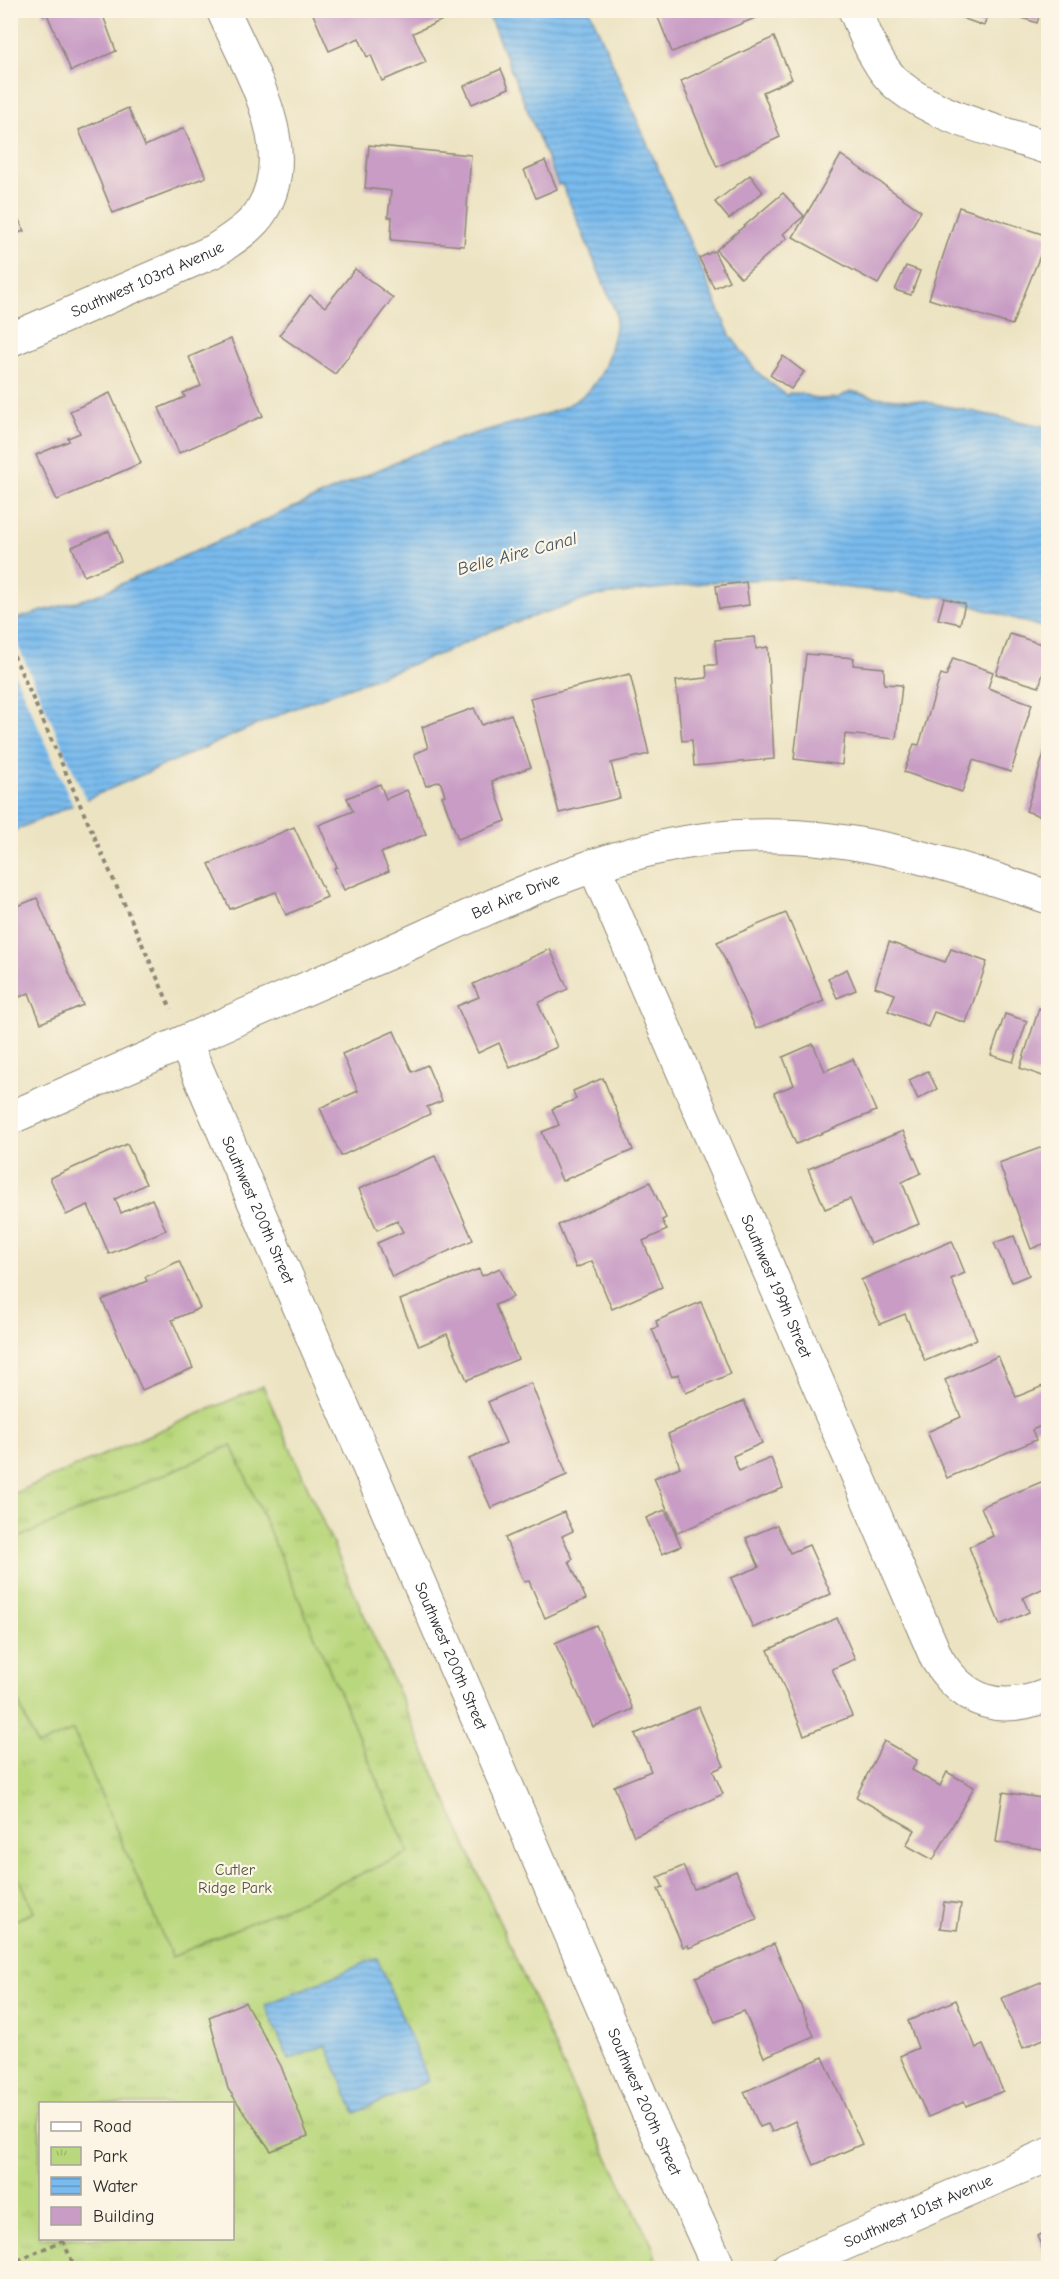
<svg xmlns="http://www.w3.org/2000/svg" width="1059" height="2279" font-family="'Comic Neue',sans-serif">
  <defs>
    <pattern id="park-tufts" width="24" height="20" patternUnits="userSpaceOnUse" patternTransform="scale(1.5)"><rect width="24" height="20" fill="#b9d77d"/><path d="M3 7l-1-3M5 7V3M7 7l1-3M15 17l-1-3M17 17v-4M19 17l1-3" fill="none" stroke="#9fb96c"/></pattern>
    <pattern id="water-rules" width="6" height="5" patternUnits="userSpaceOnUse" patternTransform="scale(1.5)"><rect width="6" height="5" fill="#79bbee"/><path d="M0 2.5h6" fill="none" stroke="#6398c1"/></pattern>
  </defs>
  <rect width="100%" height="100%" fill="#fcf5e5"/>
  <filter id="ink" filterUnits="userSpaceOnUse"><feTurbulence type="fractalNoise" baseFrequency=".0167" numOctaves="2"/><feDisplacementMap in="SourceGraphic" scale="12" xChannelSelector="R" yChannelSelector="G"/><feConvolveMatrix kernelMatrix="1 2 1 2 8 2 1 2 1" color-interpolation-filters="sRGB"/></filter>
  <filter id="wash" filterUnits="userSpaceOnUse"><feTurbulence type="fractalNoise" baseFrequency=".008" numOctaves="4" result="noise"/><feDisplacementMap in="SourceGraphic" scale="24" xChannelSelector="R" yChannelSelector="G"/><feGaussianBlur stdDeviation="1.35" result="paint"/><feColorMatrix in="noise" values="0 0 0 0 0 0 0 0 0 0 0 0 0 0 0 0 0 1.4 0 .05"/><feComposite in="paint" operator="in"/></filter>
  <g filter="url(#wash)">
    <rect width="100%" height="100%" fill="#ece3c2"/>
    <path fill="url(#park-tufts)" stroke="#728154" stroke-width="1.5" fill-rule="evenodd" d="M263,1386l309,700 81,161 5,21h-647l-1,-773zM40,2104h192v134h-192z"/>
    <g fill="#b9d77d" stroke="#728154" stroke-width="1.5">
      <polygon points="232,1445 409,1853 172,1957 73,1730 37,1746 11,1685 11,1541"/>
      <polygon points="11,1859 34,1912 11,1922 10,1922"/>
    </g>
    <g fill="url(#water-rules)" stroke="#52738c" stroke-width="1.5">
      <path d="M487,11h103l140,324 26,36 31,25 2,-3 13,1 15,5 21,-1 13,-7 23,6 47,4 127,26v202l-105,-32 -94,-9 -55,-10 -72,3 -126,15 -98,32 -53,24 -143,53 -291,127v-212l81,-23 322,-143c28,-10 55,-19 84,-27 50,-14 99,-18 112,-78 3,-12 7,-23 6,-36l-54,-129 -4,1z"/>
      <polygon points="377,1958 429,2081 355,2113 326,2045 289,2060 265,2005"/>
    </g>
    <polygon fill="#ece3c2" points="11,630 87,802 74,807 11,665"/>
    <g id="blocks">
      <g fill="#c89cc5">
        <polygon points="42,10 101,10 116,51 71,71 47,14 44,16"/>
        <polygon points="314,10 441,10 445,19 413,33 426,62 382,81 371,55 367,57 359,38 329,51 312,12"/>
        <polygon points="655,10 764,10 765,14 672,52"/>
        <polygon points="940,10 989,10 984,26"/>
        <polygon points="1000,10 1041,10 1037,23"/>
        <polygon points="774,37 792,79 763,92 780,137 717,167 681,81"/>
        <polygon points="501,69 509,88 472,104 464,86"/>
        <polygon points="128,108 145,146 184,128 206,177 113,213 79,130"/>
        <polygon points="369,145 471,155 464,246 391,240 392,217 388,217 391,191 365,188"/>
        <polygon points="841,155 921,211 878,284 793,237"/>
        <polygon points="545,161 557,189 536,198 524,170"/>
        <polygon points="750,175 763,192 729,219 715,202"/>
        <polygon points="783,193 804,216 783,234 787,238 741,278 716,250"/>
        <polygon points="10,200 24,231 10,236"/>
        <polygon points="959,207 1048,236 1012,325 929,299"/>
        <polygon points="714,251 729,281 714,288 699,258"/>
        <polygon points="906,266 920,271 911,295 895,290"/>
        <polygon points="355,269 393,298 335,374 279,335 310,295 325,307"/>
        <polygon points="231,339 263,416 179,453 159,408 185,397 183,393 201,386 189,357"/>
        <polygon points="783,356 804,372 791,389 770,375"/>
        <polygon points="110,393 141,463 57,500 36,455 69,441 68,438 80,433 70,411"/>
        <polygon points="109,531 121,561 84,576 72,547"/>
        <polygon points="746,582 749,605 719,609 716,586"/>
        <polygon points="944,598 965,604 960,624 938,619"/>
        <polygon points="1010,634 1048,646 1048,656 1039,687 996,674"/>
        <polygon points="755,637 756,649 768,647 774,759 694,766 692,740 682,741 676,681 707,678 706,665 717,665 715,640"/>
        <polygon points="806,654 854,658 853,665 884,668 884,684 902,685 896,739 845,734 842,765 794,759"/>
        <polygon points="953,658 993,672 988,688 1032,704 1011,772 973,760 962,792 904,772 914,744 919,745 941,674 946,676"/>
        <polygon points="630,674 649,754 611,763 620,798 559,813 530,698"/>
        <polygon points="474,708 482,725 511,714 531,767 492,781 506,821 458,839 442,796 445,795 440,781 426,786 414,754 428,748 422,727"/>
        <polygon points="1048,741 1048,819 1026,811"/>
        <polygon points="380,784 386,799 407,790 426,834 381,853 389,871 344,890 334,868 337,867 319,825 353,811 347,798"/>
        <polygon points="294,827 327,897 286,915 276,892 230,909 209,864"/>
        <polygon points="37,898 83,1005 41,1023 29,993 10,1001 10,909"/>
        <polygon points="786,913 824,1001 756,1029 717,942"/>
        <polygon points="889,942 945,962 951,949 987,962 966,1023 934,1012 928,1027 888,1011 895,994 875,987"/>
        <polygon points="550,949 568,989 538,1003 557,1047 510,1068 499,1043 478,1053 457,1006 479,997 473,984"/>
        <polygon points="847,969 856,990 837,998 828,978"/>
        <polygon points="1039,1008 1048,1012 1048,1078 1020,1068"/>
        <polygon points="1005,1014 1027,1021 1013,1062 991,1055"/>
        <polygon points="394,1031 412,1072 427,1065 442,1101 427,1107 430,1114 341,1156 320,1108 358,1091 342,1054"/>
        <polygon points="813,1044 825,1071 853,1059 876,1111 796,1144 774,1093 794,1085 783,1057"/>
        <polygon points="928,1071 937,1089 918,1099 909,1080"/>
        <polygon points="603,1078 633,1150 562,1181 542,1132 559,1125 552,1109 576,1099 573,1091"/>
        <polygon points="903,1131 921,1173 902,1182 919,1224 870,1244 850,1199 825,1209 808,1169"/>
        <polygon points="127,1144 146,1184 115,1199 121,1213 152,1199 166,1230 109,1254 88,1205 66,1215 50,1178"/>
        <polygon points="1048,1145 1048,1242 1031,1249 999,1163"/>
        <polygon points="435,1156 473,1240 392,1277 377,1243 403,1232 397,1221 377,1230 359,1189"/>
        <polygon points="650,1182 666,1218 662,1220 667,1230 643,1241 662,1287 612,1309 592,1261 576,1268 558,1225"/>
        <polygon points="1014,1236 1029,1275 1012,1282 994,1243"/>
        <polygon points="952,1241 965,1273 951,1279 977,1339 925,1361 905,1314 880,1324 861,1280"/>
        <polygon points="179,1261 200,1308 172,1320 193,1368 142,1390 102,1300 147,1281 145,1277"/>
        <polygon points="500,1268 513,1297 495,1305 518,1359 467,1380 447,1334 419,1346 400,1300 479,1269 482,1276"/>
        <polygon points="701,1302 730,1374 686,1393 678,1374 672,1377 652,1329 658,1327 656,1321"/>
        <polygon points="998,1356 1016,1397 1048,1384 1048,1423 1032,1430 1036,1440 947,1478 927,1432 961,1417 945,1380"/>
        <polygon points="531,1383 567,1475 491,1508 469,1459 506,1443 488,1402"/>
        <polygon points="744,1401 762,1443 733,1456 739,1471 771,1458 783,1488 677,1533 654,1478 680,1467 668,1434"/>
        <polygon points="1046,1480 1048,1487 1048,1516 1046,1517 1048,1524 1048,1586 1023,1598 1029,1612 1000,1625 969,1547 993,1536 981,1507"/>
        <polygon points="665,1510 681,1546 662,1554 646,1518"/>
        <polygon points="564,1512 573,1531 562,1536 573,1559 569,1561 586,1599 545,1618 529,1581 524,1582 505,1538"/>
        <polygon points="777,1525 790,1553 809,1545 831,1594 753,1628 731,1578 759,1567 746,1538"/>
        <polygon points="837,1618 855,1659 832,1669 852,1716 804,1735 768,1650"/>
        <polygon points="596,1625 633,1709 593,1727 555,1643"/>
        <polygon points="699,1707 724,1766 713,1771 723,1794 634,1836 614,1786 651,1771 635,1734"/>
        <polygon points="884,1741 917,1760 912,1770 940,1786 947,1772 974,1787 933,1860 906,1845 915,1830 856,1797"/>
        <polygon points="1003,1792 1048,1799 1048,1850 996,1842"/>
        <polygon points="683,1866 694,1889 736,1871 757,1919 689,1948 688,1945 683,1947 658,1889 663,1887 658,1877"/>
        <polygon points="944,1902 961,1904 957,1930 940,1928"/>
        <polygon points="774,1944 814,2036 764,2057 744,2011 715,2022 696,1977"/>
        <polygon points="1048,1979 1048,2037 1023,2048 1002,1998"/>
        <polygon points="956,2000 976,2048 983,2045 1003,2091 966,2106 964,2102 928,2117 900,2056 918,2048 908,2021"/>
        <polygon points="245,2002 281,2066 308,2136 271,2151 228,2089 209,2017"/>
        <polygon points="823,2057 862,2144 814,2165 795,2121 772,2132 768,2124 760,2127 744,2092"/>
        <polygon points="1048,2231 1048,2261 1037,2236"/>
      </g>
    </g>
  </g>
  <g filter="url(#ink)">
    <use href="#blocks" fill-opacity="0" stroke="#8c8776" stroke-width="1.5"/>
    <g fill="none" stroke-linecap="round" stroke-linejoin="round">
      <g stroke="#8c8776" stroke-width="35">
        <g id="minor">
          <path d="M855,10c11,26 22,58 44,76 41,33 100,45 149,62"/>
          <path id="s1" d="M10,340l204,-89c17,-11 38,-24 48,-41 38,-63 -14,-142 -39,-200"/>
          <path id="s2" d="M594,865l343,794c27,44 63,55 111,36"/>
          <path id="s3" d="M185,1042l462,1068 72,158"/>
          <path id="s4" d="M10,1118c124,-54 248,-108 371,-162 119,-52 239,-118 371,-120 105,-3 199,28 296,61"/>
          <path id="s5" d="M788,2268l260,-113"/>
        </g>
      </g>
      <g stroke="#8c8776" stroke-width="4" stroke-dasharray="4.5 4.5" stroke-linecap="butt">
        <polyline points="10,647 171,1009"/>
        <polyline points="63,2241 75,2268"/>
        <polyline points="10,2264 68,2238"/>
      </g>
      <use href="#minor" stroke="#fff" stroke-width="33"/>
    </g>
  </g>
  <g text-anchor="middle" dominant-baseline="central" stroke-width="4.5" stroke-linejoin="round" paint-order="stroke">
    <g font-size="16" fill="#2b2b2b" stroke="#fcf5e5">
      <text stroke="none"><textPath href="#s1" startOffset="150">Southwest 103rd Avenue</textPath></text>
      <text stroke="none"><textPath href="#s4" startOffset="552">Bel Aire Drive</textPath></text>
      <text stroke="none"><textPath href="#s3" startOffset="183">Southwest 200th Street</textPath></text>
      <text stroke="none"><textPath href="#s2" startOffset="459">Southwest 199th Street</textPath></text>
      <text stroke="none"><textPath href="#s3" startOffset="669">Southwest 200th Street</textPath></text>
      <text stroke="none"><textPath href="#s3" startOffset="1155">Southwest 200th Street</textPath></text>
      <text stroke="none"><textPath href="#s5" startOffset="142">Southwest 101st Avenue</textPath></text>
    </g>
    <g font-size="16" fill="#4e5640" stroke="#fcf5e5">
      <text x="235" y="1870">Cutler<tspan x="235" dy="18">Ridge Park</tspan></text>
    </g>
    <g font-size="18" font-style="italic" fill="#425666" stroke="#fcf5e5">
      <text transform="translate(517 554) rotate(-15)">Belle Aire Canal</text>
    </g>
  </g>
  <rect width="1059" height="2279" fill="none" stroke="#fcf5e5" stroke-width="36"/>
  <rect x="39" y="2102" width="195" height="138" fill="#fcf5e5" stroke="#a8a49b" stroke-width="1.5"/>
  <rect x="51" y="2122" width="30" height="9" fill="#ffffff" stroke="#a8a49b" stroke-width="1.5"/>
  <text x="93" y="2132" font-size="18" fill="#2b2b2b">Road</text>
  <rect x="51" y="2147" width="30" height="18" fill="url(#park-tufts)" stroke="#a8a49b" stroke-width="1.5"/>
  <text x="93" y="2162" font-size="18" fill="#2b2b2b">Park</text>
  <rect x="51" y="2177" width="30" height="18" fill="url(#water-rules)" stroke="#a8a49b" stroke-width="1.5"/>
  <text x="93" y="2192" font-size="18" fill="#2b2b2b">Water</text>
  <rect x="51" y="2207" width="30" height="18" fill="#c89cc5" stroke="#a8a49b" stroke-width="1.5"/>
  <text x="93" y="2222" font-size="18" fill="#2b2b2b">Building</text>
</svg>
